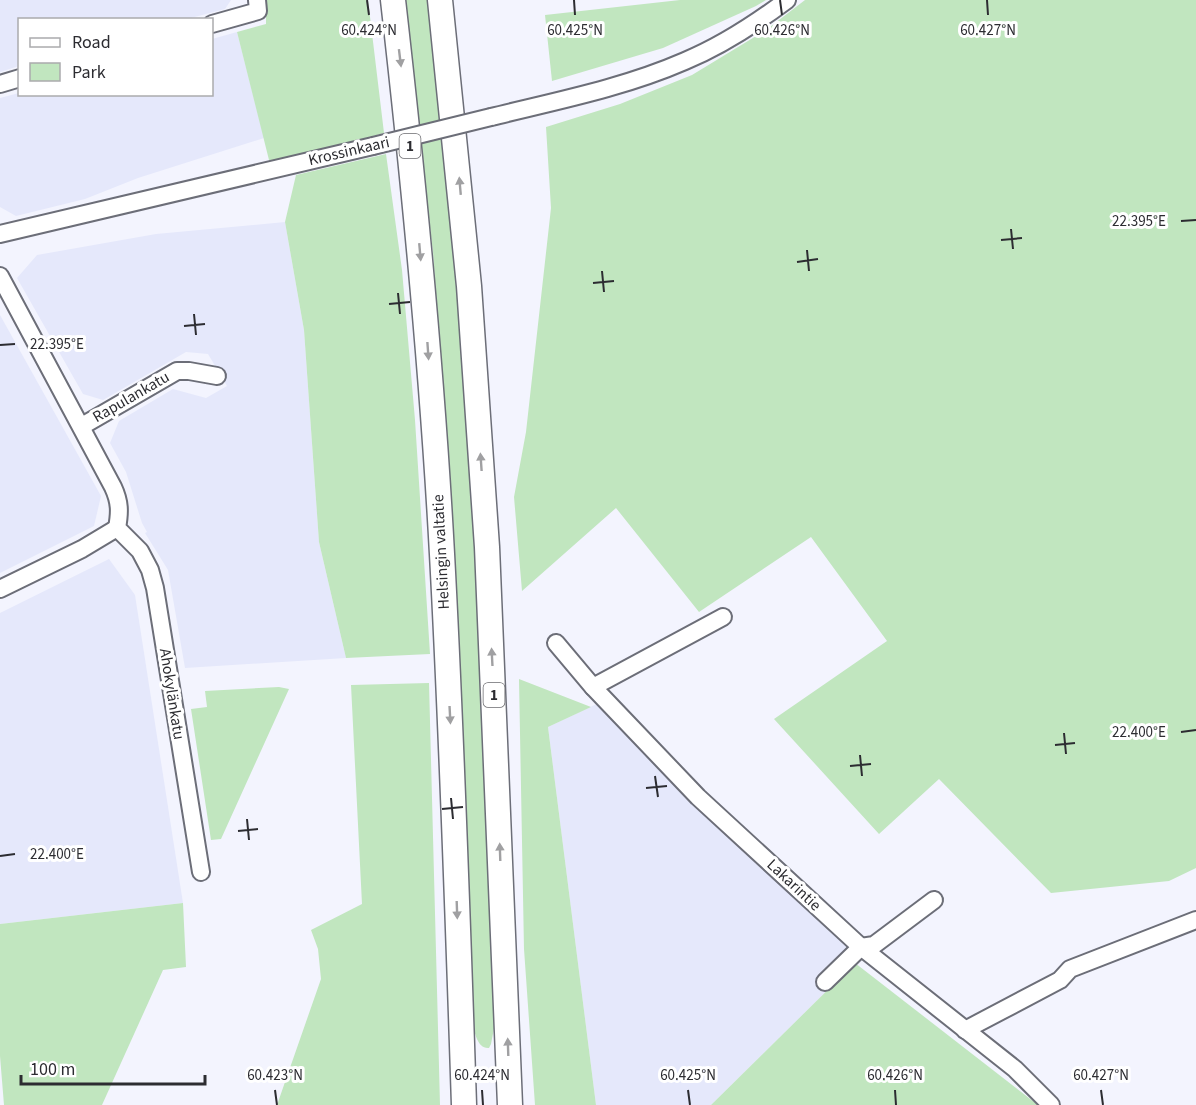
<svg xmlns="http://www.w3.org/2000/svg" width="1196" height="1105" font-family="'Source Sans 3',sans-serif">
  <rect width="100%" height="100%" fill="#f3f4fe"/>
  <g fill="#e5e8fb">
    <polygon points="0,0 231,0 225,9 187,19 20,20 19,66 0,72"/>
    <polygon points="237,32 264,138 138,178 85,199 16,216 0,207 0,98 19,93 20,94 212,94 212,39"/>
    <polygon points="285,222 304,330 319,542 346,658 185,668 168,570 145,533 147,532 142,523 126,472 110,443 119,421 173,389 206,398 227,386 208,354 186,352 103,400 83,394 17,278 37,255 156,234"/>
    <polygon points="0,315 101,496 94,526 0,573"/>
    <polygon points="109,559 135,595 183,903 0,924 0,613"/>
    <polygon points="605,700 861,947 855,963 711,1105 596,1105 548,727"/>
  </g>
  <g fill="#c1e6bf">
    <polygon points="266,0 368,0 384,133 270,164 237,32 266,24"/>
    <path d="M402,0h26l30,248 16,229 23,536 -6,31 -2,4c-12,1 -14,-16 -17,-26l-23,-542 -16,-228z"/>
    <polygon points="680,0 766,0 756,6 663,48 552,81 545,15"/>
    <polygon points="805,0 1196,0 1196,868 1169,881 1051,893 939,779 879,834 774,719 887,641 811,537 699,612 616,508 522,591 514,497 526,432 551,208 546,127 620,104 692,75 766,30"/>
    <polygon points="386,154 402,270 415,420 430,654 346,658 319,542 304,330 285,222 296,175"/>
    <polygon points="519,679 591,707 548,727 596,1105 535,1105 524,949"/>
    <polygon points="429,683 440,1105 277,1105 321,979 318,949 311,930 362,904 351,685"/>
    <polygon points="279,687 289,689 221,839 211,840 191,709 207,707 205,691"/>
    <polygon points="183,903 186,967 163,970 102,1105 4,1105 0,1056 0,924"/>
    <polygon points="855,963 1038,1105 711,1105"/>
  </g>
  <g fill="none" stroke-linecap="round" stroke-linejoin="round">
    <g stroke="#6c6e78" stroke-width="20">
      <g id="minor">
        <polyline points="212,24 258,11 257,0"/>
        <polyline points="0,84 20,78"/>
        <path d="M491,117c65,-16 132,-29 194,-56 36,-15 70,-37 102,-61"/>
        <polyline points="0,234 373,146"/>
        <path d="M0,276l113,211c7,15 7,25 4,41l23,23 10,19 5,18 46,284"/>
        <polyline points="82,426 177,371 189,371 217,376"/>
        <polyline points="0,589 82,549 117,528"/>
        <polyline points="556,643 593,687 698,797 861,947 1015,1069 1051,1105"/>
        <polyline points="593,687 723,617"/>
        <polyline points="825,982 861,947 874,945 934,900"/>
        <polyline points="965,1030 1060,980 1070,969 1196,920"/>
      </g>
    </g>
    <g stroke="#6c6e78" stroke-width="27">
      <g id="highway">
        <path d="M393,0c21,184 39,369 49,554 10,184 16,367 22,551"/>
        <polyline points="440,0 469,286 487,547 510,1105"/>
      </g>
    </g>
    <use href="#minor" stroke="#fff" stroke-width="16"/>
    <use href="#highway" stroke="#fff" stroke-width="24"/>
    <g stroke="#6c6e78" stroke-width="20" stroke-linecap="butt">
      <polyline id="minor-bridge" points="373,146 491,117"/>
    </g>
    <use href="#minor-bridge" stroke="#fff" stroke-width="16"/>
  </g>
  <defs><path id="oneway-solid" d="M-6-.8H1V-3.2L6.5 0L1 3.2V.8H-6Z" transform="scale(1.5)"/></defs>
  <g fill="#a0a0a2">
    <use href="#oneway-solid" transform="translate(400 58) rotate(83)"/>
    <use href="#oneway-solid" transform="translate(460 186) rotate(-95)"/>
    <use href="#oneway-solid" transform="translate(420 252) rotate(85)"/>
    <use href="#oneway-solid" transform="translate(428 351) rotate(86)"/>
    <use href="#oneway-solid" transform="translate(481 462) rotate(-94)"/>
    <use href="#oneway-solid" transform="translate(492 657) rotate(-93)"/>
    <use href="#oneway-solid" transform="translate(450 715) rotate(87)"/>
    <use href="#oneway-solid" transform="translate(500 852) rotate(-92)"/>
    <use href="#oneway-solid" transform="translate(457 910) rotate(88)"/>
    <use href="#oneway-solid" transform="translate(508 1047) rotate(-92)"/>
  </g>
  <path fill="none" stroke="#2c2c31" stroke-width="2" d="M367,0l2,15M574,0l1,15M780,0l2,15M987,0l1,15M1181,221l15,-1M1011,229l2,20M1001,240l21,-2M807,250l2,21M797,262l21,-3M602,271l2,21M593,283l21,-2M398,293l2,21M389,304l21,-2M194,314l2,21M184,326l21,-2M0,345l15,-1M1181,732l15,-2M1064,733l2,21M1055,745l20,-2M860,755l2,21M850,766l21,-2M655,776l3,21M646,788l21,-2M451,798l2,21M442,809l21,-2M247,819l2,21M238,831l20,-2M0,856l15,-2M275,1090l2,15M482,1090l1,15M688,1090l2,15M895,1090l1,15M1101,1090l2,15"/>
  <g text-anchor="middle" dominant-baseline="central" stroke-width="6" stroke-linejoin="round" paint-order="stroke">
    <g fill="#fff" stroke="#6b6b6f" stroke-width="1.5">
      <rect x="399.5" y="134" width="21" height="24" rx="4.5"/>
      <rect x="483.5" y="683" width="21" height="24" rx="4.5"/>
    </g>
    <g font-size="15" font-weight="bold" fill="#2c2c31">
      <text x="410" y="146">1</text>
      <text x="494" y="695">1</text>
    </g>
    <g font-size="16" fill="#2c2c31" stroke="#fff">
      <text transform="translate(349 151) rotate(-13)">Krossinkaari</text>
      <text transform="translate(131 397) rotate(-30)">Rapulankatu</text>
      <text transform="translate(441 552) rotate(-93)">Helsingin valtatie</text>
      <text transform="translate(172 694) rotate(81)">Ahokylänkatu</text>
      <text transform="translate(794 885) rotate(43)">Lakarintie</text>
    </g>
  </g>
  <g font-size="15" text-anchor="middle" fill="#2c2c31" stroke="#fff" stroke-width="6" stroke-linejoin="round" paint-order="stroke">
    <text x="369" y="35">60.424°N</text>
    <text x="575" y="35">60.425°N</text>
    <text x="782" y="35">60.426°N</text>
    <text x="988" y="35">60.427°N</text>
    <text x="1139" y="226">22.395°E</text>
    <text x="57" y="349">22.395°E</text>
    <text x="1139" y="737">22.400°E</text>
    <text x="57" y="859">22.400°E</text>
    <text x="275" y="1080">60.423°N</text>
    <text x="482" y="1080">60.424°N</text>
    <text x="688" y="1080">60.425°N</text>
    <text x="895" y="1080">60.426°N</text>
    <text x="1101" y="1080">60.427°N</text>
  </g>
  <rect x="18" y="18" width="195" height="78" fill="#ffffff" stroke="#ababad" stroke-width="1.5"/>
  <rect x="30" y="38" width="30" height="9" fill="#ffffff" stroke="#ababad" stroke-width="1.5"/>
  <text x="72" y="48" font-size="18" fill="#2c2c31">Road</text>
  <rect x="30" y="63" width="30" height="18" fill="#c1e6bf" stroke="#ababad" stroke-width="1.5"/>
  <text x="72" y="78" font-size="18" fill="#2c2c31">Park</text>
  <path d="M21 1075v9h184v-9" fill="none" stroke="#2c2c31" stroke-width="3"/>
  <text x="30" y="1075" font-size="18" fill="#2c2c31" stroke="#ffffff" stroke-width="4.5" paint-order="stroke">100 m</text>
</svg>
